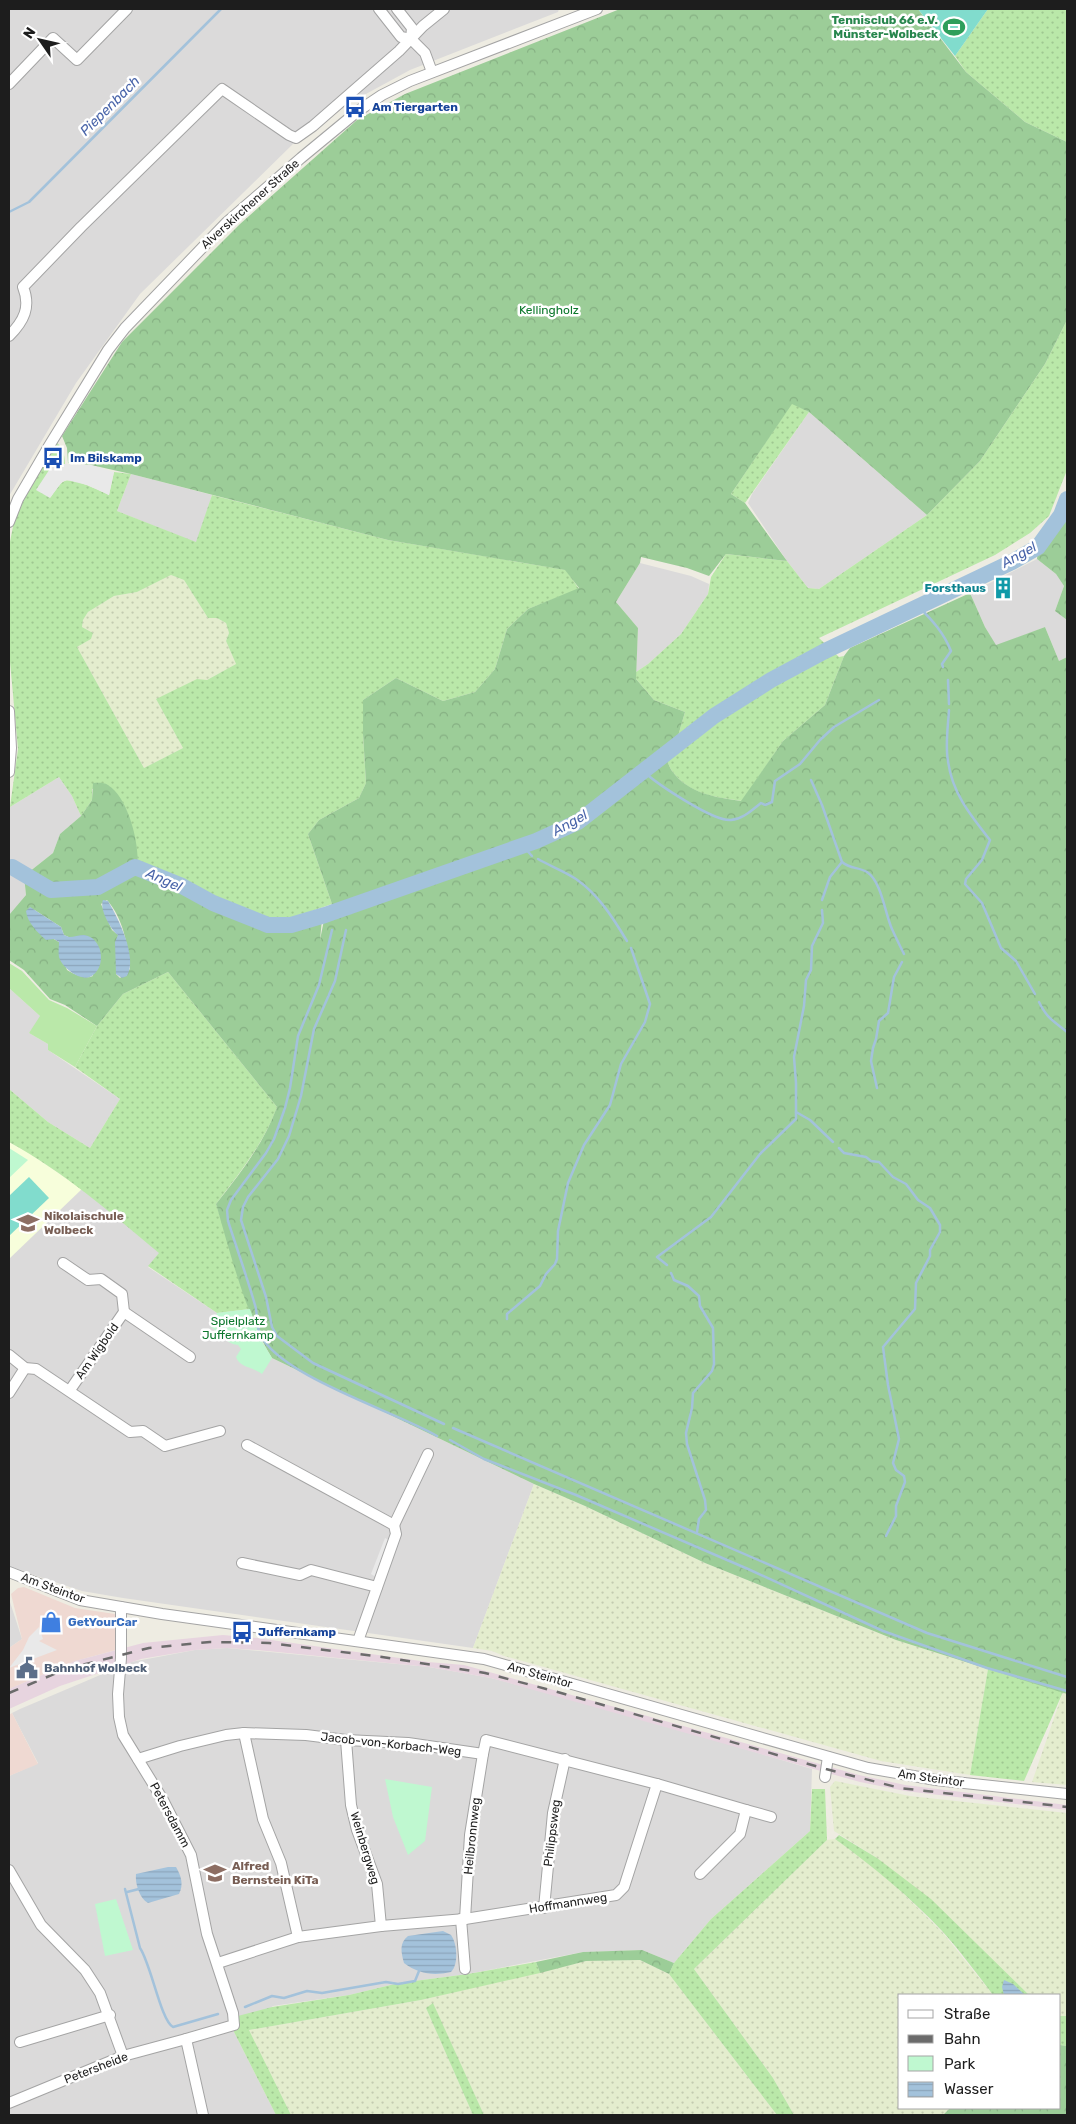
<svg xmlns="http://www.w3.org/2000/svg" width="1076" height="2124" font-family="Rubik,sans-serif">
  <defs>
    <pattern id="farmland-dots" width="8" height="8" patternUnits="userSpaceOnUse" patternTransform="scale(1.25)"><rect width="8" height="8" fill="#e4edce"/><path d="M2 2h.1M6 6h.1" fill="none" stroke="#c3cbb0" stroke-width="1.8" stroke-linecap="round"/></pattern>
    <pattern id="grass-dots" width="8" height="8" patternUnits="userSpaceOnUse" patternTransform="scale(1.25)"><rect width="8" height="8" fill="#bae8a9"/><path d="M2 2h.1M6 6h.1" fill="none" stroke="#9fc791" stroke-width="1.8" stroke-linecap="round"/></pattern>
    <pattern id="forest-crowns" width="20" height="18" patternUnits="userSpaceOnUse" patternTransform="scale(1.25)"><rect width="20" height="18" fill="#9ccd98"/><path d="M2 6a3 3 0 1 1 6 0M12 15a3 3 0 1 1 6 0" fill="none" stroke="#86b083"/></pattern>
    <pattern id="water-rules" width="6" height="5" patternUnits="userSpaceOnUse" patternTransform="scale(1.25)"><rect width="6" height="5" fill="#a3c2db"/><path d="M0 2.5h6" fill="none" stroke="#8ca6bc"/></pattern>
  </defs>
  <rect width="100%" height="100%" fill="#eeece2"/>
  <g fill="#dbdada">
    <polygon points="9,9 559,9 558,12 410,70 353,101 295,142 140,294 76,383 9,496"/>
    <polygon points="809,412 927,515 819,589 808,588 787,561 748,503 752,494"/>
    <polygon points="131,474 212,495 197,543 117,511"/>
    <polygon points="1037,559 1056,574 1064,586 1055,611 1067,620 1067,657 1059,661 1045,627 996,646 985,627 970,593"/>
    <polygon points="640,563 691,576 709,584 708,594 681,634 648,664 636,672 638,628 616,602"/>
    <polygon points="59,777 72,796 81,816 60,834 53,853 24,876 26,895 9,915 9,811 10,807"/>
    <polygon points="9,988 41,1017 29,1033 48,1044 48,1050 120,1099 90,1148 48,1122 9,1089"/>
    <polygon points="9,1142 82,1189 160,1253 148,1267 217,1313 250,1309 261,1340 272,1358 534,1484 473,1648 123,1598 82,1591 9,1567"/>
    <polygon points="9,1599 22,1639 9,1648"/>
    <polygon points="227,1648 429,1667 491,1678 636,1717 812,1769 810,1831 711,1919 674,1963 642,1950 583,1952 468,1974 399,1983 349,1995 273,2006 234,2032 276,2115 9,2115 9,1776 38,1763 12,1713 20,1709 131,1662 195,1650"/>
  </g>
  <g fill="#efd9d2">
    <polygon points="24,1587 75,1608 115,1614 116,1650 75,1661 9,1689 9,1648 22,1639 11,1594 18,1588"/>
    <polygon points="12,1713 38,1764 9,1776 9,1715"/>
  </g>
  <polygon fill="#f7fedb" points="9,1142 29,1153 82,1189 9,1259"/>
  <polygon fill="#e7d4df" points="223,1635 257,1638 428,1662 464,1665 859,1775 905,1785 1067,1805 1067,1810 905,1791 860,1782 491,1678 429,1667 257,1650 227,1648 195,1650 141,1659 60,1686 9,1709 9,1689 75,1661 143,1643"/>
  <g fill="url(#farmland-dots)">
    <polygon points="171,575 184,580 208,618 217,618 226,623 229,633 226,641 236,664 207,680 156,699 183,748 144,768 77,647 91,639 93,633 82,627 83,620 88,612 114,596 137,592"/>
    <polygon points="534,1484 585,1506 705,1563 896,1640 988,1669 970,1775 881,1761 504,1656 492,1651 473,1648"/>
    <polygon points="1063,1692 1067,1694 1067,1785 1032,1782"/>
    <polygon points="835,1781 910,1796 1067,1813 1067,2016 1060,2016 1060,1995 1029,1995 877,1858 834,1831 830,1787"/>
    <polygon points="835,1839 872,1865 906,1896 943,1933 993,1995 900,1995 900,2108 950,2108 943,2115 794,2115 773,2078 694,1969 827,1840"/>
    <polygon points="640,1960 669,1974 777,2115 484,2115 433,2004 426,2008 473,2115 291,2115 249,2030 421,2000 586,1961"/>
  </g>
  <g fill="url(#grass-dots)" fill-rule="evenodd">
    <polygon points="988,9 1067,9 1067,142 1025,122 966,72 955,56"/>
    <path d="M1067,320v150l-18,46 -19,17 -35,22 -176,83 20,19 5,-1 -19,49 -42,36 -41,60c-27,-4 -52,-6 -70,-30 -4,-6 -6,-15 -9,-22l15,-13 7,-24 -31,-12 -18,-21v-7l12,-8 33,-30 27,-40 3,-17 15,-23 61,7 21,27 11,1 108,-74 53,-54 65,-97z"/>
    <polygon points="792,403 809,412 745,503 731,494"/>
    <path d="M53,440c9,5 12,14 12,24h-3l-12,34c4,-5 8,-13 13,-16 8,-6 37,9 46,13l5,-23 17,2 -14,37 79,31 16,-47 176,45 178,30 13,19 -51,20 -21,20 -12,40 -20,23 -32,9 -47,-23 -33,22v34l3,49 -7,15 -40,22 -11,14 24,70 -46,16 -26,-3 -41,-15 -34,-19 -47,-21c-6,-33 -5,-51 -29,-76l-17,3v11l-11,16 -9,-20 -13,-19 -49,30 8,-58 -9,-98v-104l7,-36zM171,575l13,5 24,38h9l9,5 3,10 -3,8 10,23 -29,16 -10,-1 -41,20 27,49 -39,20 -67,-121 14,-8 2,-6 -11,-6 1,-7 5,-8 26,-16 23,-4z"/>
    <path d="M168,972l109,135c-14,38 -37,65 -61,97l34,105 -33,4 -69,-47 11,-13c-48,-40 -95,-81 -150,-111v-53l39,33 42,26 30,-49 -45,-32 22,-41 26,-32z"/>
    <polygon points="988,1669 1063,1692 1024,1781 970,1775"/>
    <polygon points="812,1789 825,1789 827,1840 694,1969 773,2078 794,2115 777,2115 669,1974 674,1963 711,1919 810,1831"/>
    <path d="M839,1835l38,23 54,41 98,96h-36c-16,-21 -32,-43 -50,-63 -33,-35 -69,-65 -108,-93z"/>
    <polygon points="536,1962 540,1973 421,2000 249,2030 291,2115 276,2115 234,2032 234,2017 272,2007 349,1995 399,1983 468,1974"/>
    <polygon points="433,2003 484,2115 473,2115 426,2008"/>
    <polygon points="1060,2016 1067,2016 1067,2046 1060,2045"/>
  </g>
  <g fill="url(#forest-crowns)" fill-rule="evenodd">
    <path d="M620,9h298l48,63 59,50 42,20v178l-22,44 -65,97 -53,54 -118,-103 -17,-8 -61,90 14,9 42,58 -61,-7 -17,22 -22,-8 -46,-11 -1,6 -24,39 22,26 -2,51 18,21 31,12 -7,24 -15,13c3,7 5,16 9,22 17,23 43,26 69,30l42,-60 42,-36 19,-49 6,-8 120,-55 15,34 11,18 49,-18 14,34 8,-4v1037l-171,-54 -191,-77 -120,-57 -51,-22 -262,-126c-26,-42 -42,-106 -56,-154 25,-32 47,-59 61,-97l-109,-135 -45,22 -26,32 -32,-21 -15,-6 -26,-29 -15,-10v-45l17,-20 -2,-19 29,-23 7,-19 21,-18 11,-16 1,-17c5,0 10,-1 15,2 21,13 33,63 29,86l129,58 30,-3 26,-7 -2,21 5,-25 7,-11 -24,-70 11,-14 40,-22 7,-15 -3,-49v-34l33,-22 47,23 32,-9 20,-23 12,-40 21,-20 51,-21 -14,-18 -177,-30 -257,-66 -40,-9 -23,-2 -1,-15 -5,-12 60,-94 118,-118 117,-104 48,-26zM107,900c16,18 21,45 23,69l-10,9 -4,-4 2,-39 -6,-5 -11,-26zM33,909l28,18 3,8 7,3 22,38c-8,4 -19,-2 -26,-6l-8,-23v-5l-7,-4z"/>
    <polygon points="1067,499 1067,620 1055,611 1064,586 1056,574 1037,559 1038,547 1061,515"/>
    <polygon points="642,1950 674,1963 669,1974 640,1960 586,1961 540,1973 536,1962 583,1952"/>
    <polygon points="1060,2045 1067,2046 1067,2115 943,2115 950,2108 1060,2108"/>
  </g>
  <g fill="#bff8d0">
    <polygon points="9,1148 28,1160 9,1178"/>
    <path d="M250,1309l11,31 11,18 -10,16c-11,-8 -22,-6 -26,-17l5,-8 -3,-4c-12,-1 -17,-11 -27,-18l6,-14z"/>
    <polygon points="385,1779 432,1787 425,1841 408,1855 393,1817"/>
    <polygon points="116,1899 133,1950 105,1956 95,1904"/>
  </g>
  <polygon fill="#bae8a9" points="9,963 22,971 49,1000 67,1008 97,1026 75,1067 48,1050 48,1044 29,1033 40,1016 9,988"/>
  <g fill="#81dccd">
    <polygon points="918,9 988,9 955,56"/>
    <polygon points="29,1177 49,1198 9,1236 9,1196"/>
  </g>
  <g fill="#e9e9e9">
    <polygon points="55,461 62,464 91,465 114,472 109,495 87,485 67,480 62,482 50,498 36,490"/>
    <polygon points="385,1538 391,1541 376,1577 371,1574"/>
    <polygon points="39,1627 43,1639 39,1641 57,1650 9,1668 23,1650 29,1637"/>
  </g>
  <g fill="url(#water-rules)">
    <path d="M103,900l5,1c10,17 30,56 19,75l-5,2 -6,-4 -1,-32 3,-7c-7,-5 -19,-26 -15,-35z"/>
    <path d="M30,907l31,20 3,8 5,2c5,0 10,-2 15,-2 18,2 23,30 9,40 -10,9 -31,-7 -34,-18 -1,-5 0,-10 0,-15l-5,-3 -8,1c-8,-7 -19,-18 -20,-29z"/>
    <path d="M168,1867h8c5,9 8,17 3,27l-31,9c-9,-5 -13,-20 -12,-29z"/>
    <path d="M443,1931l8,4c6,8 8,29 0,37 -18,4 -32,2 -47,-9 -3,-11 -5,-20 4,-27z"/>
    <polygon points="1004,1980 1013,1984 1025,1995 1004,1995 1002,1987"/>
  </g>
  <g fill="none" stroke-linecap="round" stroke-linejoin="round">
    <g stroke="#a3c2db" stroke-width="2.5">
      <polyline points="9,212 29,202 221,9"/>
      <polyline points="1064,507 1067,510"/>
      <path d="M918,606c14,14 26,27 33,45l-9,13 1,3"/>
      <polyline points="948,680 949,704"/>
      <path d="M949,710c-1,17 -4,35 -1,51 4,32 23,55 42,79l-8,20 -16,19 -1,5 17,19 19,45 15,13 19,33"/>
      <path d="M643,771c14,13 71,51 88,49 12,-1 21,-10 30,-17l4,2 7,-3 3,-21 25,-17 20,-24 14,-13 45,-27"/>
      <polyline points="811,780 822,805 842,862 830,877 822,900"/>
      <polyline points="523,846 532,856"/>
      <path d="M538,859c12,7 26,12 38,20 23,16 37,39 51,62"/>
      <path d="M842,862c8,7 17,5 25,10 15,10 18,42 25,57 4,9 8,17 12,25"/>
      <polyline points="351,906 351,913"/>
      <polyline points="333,912 333,919"/>
      <path d="M332,930l-13,55 -21,51 -8,52 -5,20 -11,31 -8,14 -35,47 -4,10 1,11c9,28 19,56 27,84 3,9 1,21 5,29 19,42 137,78 177,102"/>
      <polyline points="346,930 335,981 314,1029 301,1096 289,1136 278,1159 248,1197 243,1207 241,1220 266,1297 272,1327 277,1336 313,1363 444,1424"/>
      <path d="M1039,1002c9,18 14,18 28,30"/>
      <polyline points="877,1088 871,1061 873,1048 876,1039 879,1021 888,1013 894,977 902,962"/>
      <polyline points="796,1112 810,1120 833,1142"/>
      <polyline points="839,1148 844,1153 866,1157 871,1161 879,1162 893,1177 906,1184 918,1200 930,1208 940,1225 940,1232 930,1250 930,1256 916,1283 915,1309 883,1347 888,1385 899,1439 893,1463 896,1470 904,1476 905,1482 896,1506 896,1516 886,1536"/>
      <polyline points="667,1265 657,1257 711,1217 760,1154 796,1119 796,1083 794,1057 804,1006 806,980 811,970 812,946 823,923 822,910"/>
      <polyline points="671,1273 674,1280 688,1286 699,1296 700,1306 713,1328 714,1364 712,1371 693,1393 692,1408 686,1433 687,1444 705,1500 706,1510 699,1519 697,1532"/>
      <polyline points="507,1319 507,1314 540,1286 546,1274 555,1264 557,1259 558,1231 568,1183 584,1145 610,1105 621,1064 645,1022 650,1004 631,948"/>
      <polyline points="453,1428 927,1633 1067,1677"/>
      <polyline points="450,1440 484,1459 576,1495 748,1569 883,1631 987,1668 1067,1691"/>
      <path d="M125,1889l15,59c11,16 21,73 33,79l45,-13"/>
      <polyline points="127,1892 139,1889"/>
      <polyline points="245,2007 272,1996 284,1998 307,1991 322,1993 386,1982 398,1984 415,1981 419,1971"/>
    </g>
    <polyline stroke="#a3c2db" stroke-width="16" points="12,867 51,890 98,887 135,867 182,886 213,903 268,925 291,925 325,915 536,841 578,822 714,716 771,680 825,651 1012,562 1038,547 1061,515 1067,499"/>
    <g stroke="#a4a4a4" stroke-width="12">
      <g id="minor">
        <polyline points="379,9 401,37 411,39 425,53 432,72"/>
        <polyline points="397,9 412,28 411,39"/>
        <polyline points="9,84 53,38 77,60 127,9"/>
        <path d="M9,336c15,-15 22,-29 14,-49l58,-60 141,-138 67,46 7,3 17,-12 86,-75 24,-25 21,-17"/>
        <polyline points="9,522 18,499 49,446 108,350 125,328 227,222 301,158 358,111 382,95 410,81 597,9"/>
        <polyline points="9,711 11,748 9,772"/>
        <polyline points="63,1263 88,1280 101,1279 122,1294 124,1312 70,1390"/>
        <polyline points="124,1312 190,1357"/>
        <polyline points="9,1355 25,1368 36,1369 130,1432 143,1431 165,1446 220,1431"/>
        <polyline points="9,1393 25,1368"/>
        <polyline points="247,1445 394,1525 396,1534 358,1641"/>
        <polyline points="394,1525 428,1454"/>
        <polyline points="242,1563 300,1575 311,1570 377,1587"/>
        <polyline points="9,1572 80,1600 162,1614 484,1659 868,1768 936,1780 1067,1794"/>
        <polyline points="121,1607 121,1658 118,1694 119,1717 123,1735 163,1800 191,1855 207,1934 233,2013 234,2025 186,2039"/>
        <polyline points="244,1733 263,1819 281,1863 298,1937"/>
        <polyline points="346,1740 351,1805 357,1830 377,1884 381,1926"/>
        <polyline points="138,1759 180,1746 226,1735 244,1733 306,1735 346,1740 408,1743 483,1754 486,1740 657,1784 746,1810 740,1834 700,1874"/>
        <polyline points="825,1777 828,1757"/>
        <polyline points="746,1810 771,1817"/>
        <polyline points="9,1870 41,1925 85,1970 100,1993 123,2056"/>
        <polyline points="544,1908 553,1813 565,1759"/>
        <polyline points="461,1919 465,1969"/>
        <polyline points="465,1919 470,1835 483,1754"/>
        <polyline points="218,1963 298,1937 381,1926 465,1919 616,1895 624,1887 657,1784"/>
        <polyline points="20,2042 110,2015"/>
        <polyline points="9,2103 123,2056 186,2039 203,2115"/>
      </g>
    </g>
    <use href="#minor" stroke="#fff" stroke-width="10"/>
    <polyline stroke="#6b6b6b" stroke-width="2.5" stroke-dasharray="10 10" stroke-linecap="butt" points="9,1693 66,1669 149,1648 210,1642 269,1643 382,1657 485,1673 554,1691 826,1769 900,1788 1067,1807"/>
  </g>
  <defs>
    <g id="stadium-bare" transform="scale(1.725)"><path d="M0-5a6.5 5 0 1 0 0 10a6.5 5 0 1 0 0-10ZM-3.5-1.8h7v3.6h-7Z" fill="#2e9e5b" stroke="#fff" stroke-width="2.5" paint-order="stroke"/></g>
    <g id="bus-bare" transform="scale(1.725)"><path d="M-5-6H5V4H4V6H2V4H-2V6H-4V4H-5ZM-3.5-4V0h7V-4ZM-3.5 1.2v1.5H-2V1.2ZM2 1.2v1.5H3.5V1.2Z" fill="#1a4fb4" stroke="#fff" stroke-width="2.5" paint-order="stroke"/></g>
    <g id="building-bare" transform="scale(1.725)"><path d="M-4-6H4V6H1V3H-1V6H-4ZM-2.5-4.3h1.7v1.8h-1.7ZM.8-4.3h1.7v1.8H.8ZM-2.5-1h1.7V.8h-1.7ZM.8-1h1.7V.8H.8Z" fill="#0f9aa8" stroke="#fff" stroke-width="2.5" paint-order="stroke"/></g>
    <g id="school-bare" transform="scale(1.725)"><path d="M0-5L7-2L0 1L-7-2ZM-4 1L0 2.5L4 1V4Q0 6-4 4Z" fill="#8d6e63" stroke="#fff" stroke-width="2.5" paint-order="stroke"/></g>
    <g id="shop-bare" transform="scale(1.725)"><path d="M-5-2.5h2.3a2.7 3.5 0 0 1 5.4 0H5L5.5 6h-11ZM-1.5-2.5h3a1.5 2.3 0 0 0-3 0Z" fill="#3f7fe0" stroke="#fff" stroke-width="2.5" paint-order="stroke"/></g>
    <g id="civic-bare" transform="scale(1.725)"><path d="M-.6-6.5H3V-4.5H.6V-3L4-1V1h2V6H-6V1h2V-1L-.6-3ZM-1.2 2.5V6h2.4V2.5Z" fill="#5c6f8a" stroke="#fff" stroke-width="2.5" paint-order="stroke"/></g>
  </defs>
  <g fill-rule="evenodd">
    <use href="#stadium-bare" x="954" y="27"/>
    <use href="#bus-bare" x="355" y="107"/>
    <use href="#bus-bare" x="53" y="458"/>
    <use href="#building-bare" x="1003" y="588"/>
    <use href="#school-bare" x="28" y="1223"/>
    <use href="#shop-bare" x="51" y="1622"/>
    <use href="#bus-bare" x="242" y="1632"/>
    <use href="#civic-bare" x="27" y="1668"/>
    <use href="#school-bare" x="215" y="1873"/>
  </g>
  <g text-anchor="middle" dominant-baseline="central" stroke-width="5" stroke-linejoin="round" paint-order="stroke">
    <g font-size="12" font-weight="bold" fill="#27864d" stroke="#fff" text-anchor="end">
      <text x="938" y="20">Tennisclub 66 e.V.<tspan x="938" dy="14">Münster-Wolbeck</tspan></text>
    </g>
    <g font-size="12" font-weight="bold" fill="#164399" stroke="#fff" text-anchor="start">
      <text x="372" y="107">Am Tiergarten</text>
      <text x="70" y="458">Im Bilskamp</text>
      <text x="258" y="1632">Juffernkamp</text>
    </g>
    <g font-size="12" fill="#1d1d1d" stroke="#fff">
      <text transform="translate(250 204) rotate(-42)">Alverskirchener Straße</text>
      <text transform="translate(97 1351) rotate(-55)">Am Wigbold</text>
      <text transform="translate(53 1588) rotate(20)">Am Steintor</text>
      <text transform="translate(540 1675) rotate(16)">Am Steintor</text>
      <text transform="translate(391 1744) rotate(6)">Jacob-von-Korbach-Weg</text>
      <text transform="translate(931 1778) rotate(8)">Am Steintor</text>
      <text transform="translate(170 1815) rotate(62)">Petersdamm</text>
      <text transform="translate(552 1833) rotate(-83)">Philippsweg</text>
      <text transform="translate(472 1836) rotate(-84)">Heilbronnweg</text>
      <text transform="translate(365 1848) rotate(73)">Weinbergweg</text>
      <text transform="translate(568 1903) rotate(-9)">Hoffmannweg</text>
      <text transform="translate(96 2068) rotate(-21)">Petersheide</text>
    </g>
    <g font-size="12" fill="#0d782d" stroke="#fff">
      <text x="549" y="310">Kellingholz</text>
      <text x="238" y="1321">Spielplatz<tspan x="238" dy="14">Juffernkamp</tspan></text>
    </g>
    <g font-size="12" font-weight="bold" fill="#0d838f" stroke="#fff" text-anchor="end">
      <text x="986" y="588">Forsthaus</text>
    </g>
    <g font-size="12" font-weight="bold" fill="#785e54" stroke="#fff" text-anchor="start">
      <text x="44" y="1216">Nikolaischule<tspan x="44" dy="14">Wolbeck</tspan></text>
      <text x="232" y="1866">Alfred<tspan x="232" dy="14">Bernstein KiTa</tspan></text>
    </g>
    <g font-size="12" font-weight="bold" fill="#366cbe" stroke="#fff" text-anchor="start">
      <text x="68" y="1622">GetYourCar</text>
    </g>
    <g font-size="12" font-weight="bold" fill="#4e5e75" stroke="#fff" text-anchor="start">
      <text x="44" y="1668">Bahnhof Wolbeck</text>
    </g>
    <g font-size="14" font-style="italic" fill="#4b66aa" stroke="#fff">
      <text transform="translate(110 106) rotate(-45)">Piepenbach</text>
      <text transform="translate(1019 555) rotate(-29)">Angel</text>
      <text transform="translate(570 823) rotate(-29)">Angel</text>
      <text transform="translate(164 880) rotate(24)">Angel</text>
    </g>
  </g>
  <rect width="1076" height="2124" fill="none" stroke="#1d1d1d" stroke-width="20"/>
  <rect x="898" y="1994" width="162" height="115" fill="#ffffff" stroke="#a5a5a5"/>
  <rect x="908" y="2010" width="25" height="8" fill="#ffffff" stroke="#a5a5a5"/>
  <text x="944" y="2019" font-size="15" fill="#1d1d1d">Straße</text>
  <rect x="908" y="2035" width="25" height="8" fill="#6b6b6b" stroke="#a5a5a5"/>
  <text x="944" y="2044" font-size="15" fill="#1d1d1d">Bahn</text>
  <rect x="908" y="2056" width="25" height="15" fill="#bff8d0" stroke="#a5a5a5"/>
  <text x="944" y="2069" font-size="15" fill="#1d1d1d">Park</text>
  <rect x="908" y="2082" width="25" height="15" fill="url(#water-rules)" stroke="#a5a5a5"/>
  <text x="944" y="2094" font-size="15" fill="#1d1d1d">Wasser</text>
  <g transform="translate(40 40) rotate(304)" stroke="#ffffff" stroke-width="4" paint-order="stroke">
  <path d="M0-4L9 19L0 12L-9 19Z" fill="#1d1d1d"/>
  <text y="-8" font-size="14" font-weight="bold" text-anchor="middle" fill="#1d1d1d">N</text>
  </g>
</svg>
